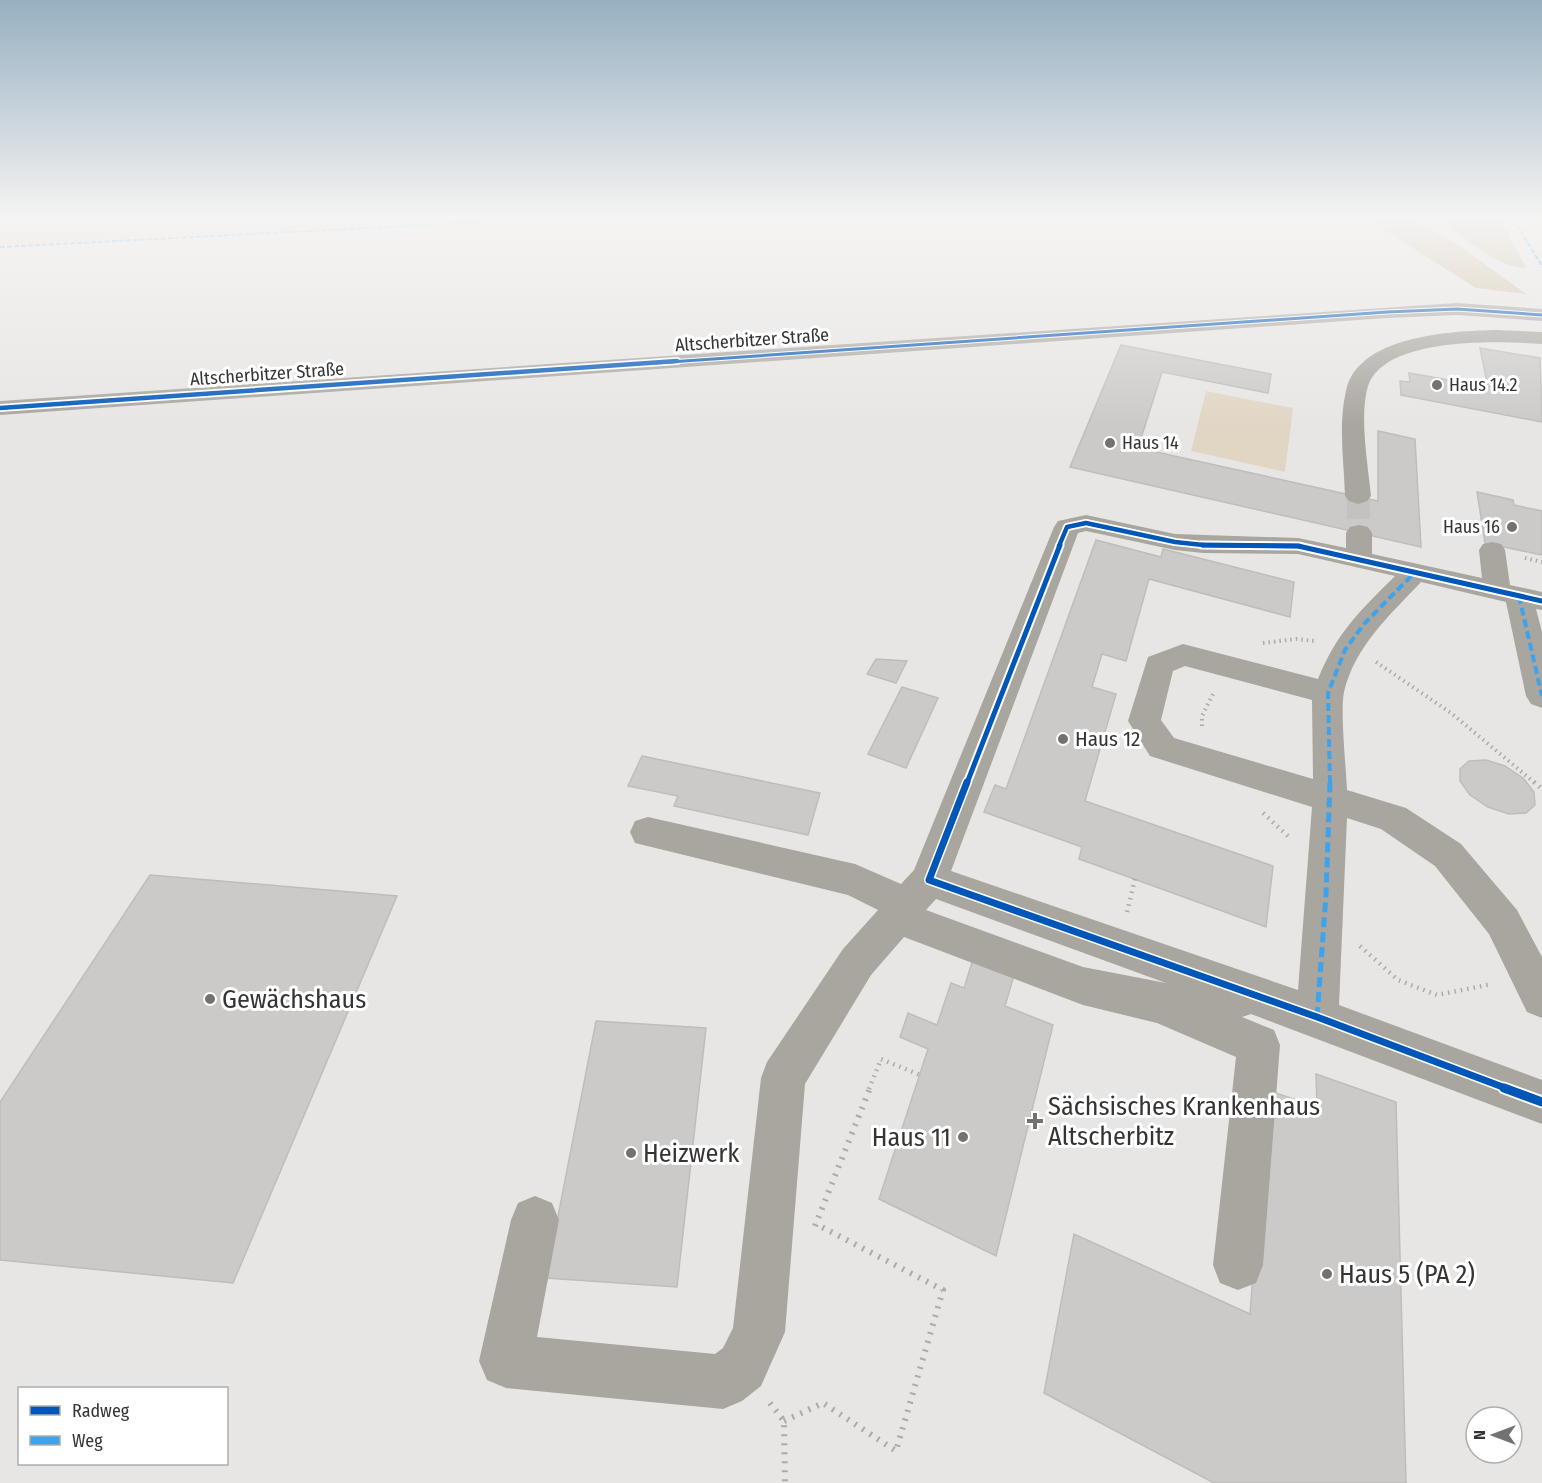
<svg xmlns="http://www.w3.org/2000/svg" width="1542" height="1483" font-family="'Fira Sans Condensed',sans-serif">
  <rect width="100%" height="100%" fill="#e8e6e4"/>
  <g fill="#e1d6c4">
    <polygon points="0,219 508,219 0,245"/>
    <polygon points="1206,391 1293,408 1285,472 1191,451"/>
  </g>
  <g fill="#d0c0a3">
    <polygon points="1367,219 1412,219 1458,245 1526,294 1476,288"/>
    <path d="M1440,219h60l26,49c-32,-1 -60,-30 -86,-49z"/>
  </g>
  <g fill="#cccac9" stroke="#bfbdbc" stroke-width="1.5">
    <polygon points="1121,345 1271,374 1268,393 1162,372 1138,448 1378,501 1378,431 1415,439 1421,547 1070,467"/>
    <polygon points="1480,348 1540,358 1542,422 1401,395 1400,381 1410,382 1409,373 1488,387"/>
    <polygon points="1477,492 1513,500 1514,505 1542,511 1542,555 1485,543"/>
    <polygon points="1096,540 1161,557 1163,549 1294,582 1290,617 1149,579 1126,661 1102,654 1092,687 1116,694 1085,801 1273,866 1266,927 1079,859 1082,847 984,812 995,785 1006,789"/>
    <polygon points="876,659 907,661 896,683 867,674"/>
    <polygon points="902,687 938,698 906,768 868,754"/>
    <polygon points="642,756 820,793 808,835 674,806 678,796 628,786"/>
    <polygon points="1486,760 1505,766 1523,778 1534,792 1535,805 1526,813 1509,814 1488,807 1470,795 1460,781 1460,769 1469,761"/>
    <polygon points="150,875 397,896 233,1283 0,1260 0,1102"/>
    <polygon points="974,956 1015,972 1005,1006 1053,1025 996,1256 879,1199 928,1049 900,1037 908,1013 937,1025 951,983 964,988"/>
    <polygon points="596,1021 706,1028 677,1287 546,1278"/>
    <polygon points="1316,1074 1396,1102 1406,1483 1214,1483 1044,1393 1074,1234 1250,1314 1267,1090 1317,1107"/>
  </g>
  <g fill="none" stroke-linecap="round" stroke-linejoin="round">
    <polyline stroke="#c4c2c0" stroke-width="23" stroke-dasharray="23 12" stroke-linecap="butt" points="1358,496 1359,533"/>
    <g stroke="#adaaa7" stroke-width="4" stroke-dasharray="1.5 4" stroke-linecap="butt">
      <polyline points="1525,558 1542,562"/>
      <polyline points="1263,643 1296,639 1315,641"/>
      <polyline points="1376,662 1451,713 1535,783"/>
      <polyline points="1202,726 1202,716 1213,694"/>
    </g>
    <g stroke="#adaaa7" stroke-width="4.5" stroke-dasharray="1.5 5" stroke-linecap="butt">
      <polyline points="1534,782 1542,789"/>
      <polyline points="1263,813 1291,839"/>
      <polyline points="1127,912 1135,879"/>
      <polyline points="1360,946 1398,980 1437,995 1492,984"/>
      <polyline points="869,1089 881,1059 920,1075"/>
    </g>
    <g stroke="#adaaa7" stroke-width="6" stroke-dasharray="2 7" stroke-linecap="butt">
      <polyline points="815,1226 870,1088"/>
      <polyline points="770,1403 784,1421 785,1483"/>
      <polyline points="784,1421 823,1403 896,1451 943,1290 816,1224"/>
    </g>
    <g fill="#a9a59f" fill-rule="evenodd">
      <polygon points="1457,303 1542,309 1542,321 1457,315 1387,318 0,415 0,401"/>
      <path d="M1497,330l45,2v12c-42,-3 -157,-8 -174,42 -9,30 0,79 3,110l-4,5 -9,3 -9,-3 -4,-5c-1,-34 -7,-72 1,-105 12,-56 106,-60 151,-61z"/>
      <path d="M1086,515l89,19 123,4 48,10v-15l4,-6 9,-2 9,2 4,6v21l110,24 -3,-28 4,-6 9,-2 9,2 4,6 5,35 32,7v18l-6,-1 6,23v76l-11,-4 -5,-8 -20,-94 -85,-20c-31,33 -66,64 -77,110 -4,20 2,74 3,98l59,18 55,36 56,66 25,47v61l-15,-6 -38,-78 -54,-68 -54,-37 -34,-11 -8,187 203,75v44l-291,-110 -9,3 32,13 6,15 -17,220 -7,18 -18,7 -18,-7 -7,-18 23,-208 -79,-34 -74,-18 -179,-68 -33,38 -66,109 -20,248 -24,54 -19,15 -19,8 -217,-21 -19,-8 -8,-19 32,-141 7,-17 17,-7 17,7 7,17 -22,117 178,17 8,-6 10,-20 28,-250 6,-16 76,-113 35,-39 -30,-15 -213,-52 -5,-11 5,-11 13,-4 207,47 46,20 13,-14 140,-343 4,-6zM1086,531l89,19 28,3 95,1 97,22c-35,35 -58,56 -77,103l-135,-35 -35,13 -20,64 22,35 162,51 -14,183 -347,-119 127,-338zM1185,666l127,34 1,79 -139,-41 -13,-18 12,-49zM936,899l230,84 -83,-16 -157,-57z"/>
    </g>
    <g stroke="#3fa3eb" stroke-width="2" stroke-dasharray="5 2" stroke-linecap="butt">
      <polyline points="1513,219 1542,266"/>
      <polyline points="0,247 541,219"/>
    </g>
    <g stroke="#3fa3eb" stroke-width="4" stroke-dasharray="8 4" stroke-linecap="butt">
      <polyline points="1519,596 1542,696"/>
      <polyline points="1330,783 1328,693 1345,650 1364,624 1415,572"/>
    </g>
    <polyline stroke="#3fa3eb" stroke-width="5" stroke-dasharray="10 5" stroke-linecap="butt" points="1317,1017 1326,895 1330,782"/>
    <g stroke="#fff" stroke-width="5">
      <polyline id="cycleway-far4" points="655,363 1387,312 1457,309 1542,315"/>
    </g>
    <g stroke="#fff" stroke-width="8">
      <g id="cycleway-far3">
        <polyline points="0,408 677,361"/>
        <polyline points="1059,546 1067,527 1086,523 1175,542 1203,545 1300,546"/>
      </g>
    </g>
    <g stroke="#fff" stroke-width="9">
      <g id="cycleway-far2">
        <polyline points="1202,545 1298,546 1542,601"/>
        <polyline points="967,783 1060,545"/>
      </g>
    </g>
    <g stroke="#fff" stroke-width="10">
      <polyline id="cycleway-far1" points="967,782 929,880 1317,1017 1508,1089"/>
    </g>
    <g stroke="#fff" stroke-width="13">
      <polyline id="cycleway" points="1504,1088 1542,1102"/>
    </g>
    <use href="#cycleway-far4" stroke="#0057b8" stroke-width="3"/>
    <use href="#cycleway-far3" stroke="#0057b8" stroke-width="4.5"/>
    <use href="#cycleway-far2" stroke="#0057b8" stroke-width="5"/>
    <use href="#cycleway-far1" stroke="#0057b8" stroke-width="7"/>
    <use href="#cycleway" stroke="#0057b8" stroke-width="9"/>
  </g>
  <linearGradient id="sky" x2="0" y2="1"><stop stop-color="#97b0c1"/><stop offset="0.51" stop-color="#f5f4f3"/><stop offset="1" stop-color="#f5f4f3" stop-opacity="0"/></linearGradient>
  <rect width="1542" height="427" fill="url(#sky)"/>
  <g fill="#747270" stroke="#fff" stroke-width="2">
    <circle cx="1437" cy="385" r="6"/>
    <circle cx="1110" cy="443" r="6"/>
    <circle cx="1512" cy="527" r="6"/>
    <circle cx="1063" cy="739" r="6"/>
    <circle cx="210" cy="999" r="6"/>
    <path d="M1032 1112h6v6h6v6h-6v6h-6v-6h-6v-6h6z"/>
    <circle cx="963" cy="1137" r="6"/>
    <circle cx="631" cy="1153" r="6"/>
    <circle cx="1327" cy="1274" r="6"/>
  </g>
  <g text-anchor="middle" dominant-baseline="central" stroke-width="6" stroke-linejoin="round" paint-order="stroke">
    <g font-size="18" fill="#363432" stroke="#fff">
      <text transform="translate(752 340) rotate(-4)">Altscherbitzer Straße</text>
      <text transform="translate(267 374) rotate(-4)">Altscherbitzer Straße</text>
    </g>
    <g font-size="18" fill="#363432" stroke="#fff" text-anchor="start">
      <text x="1449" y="385">Haus 14.2</text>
      <text x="1122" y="443">Haus 14</text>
      <text x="1500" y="527" text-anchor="end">Haus 16</text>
    </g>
    <g font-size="21" fill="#363432" stroke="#fff" text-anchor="start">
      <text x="1075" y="739">Haus 12</text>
    </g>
    <g font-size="26" fill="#363432" stroke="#fff" text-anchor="start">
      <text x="222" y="999">Gewächshaus</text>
      <text x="1048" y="1106">Sächsisches Krankenhaus<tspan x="1048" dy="30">Altscherbitz</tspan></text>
      <text x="951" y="1137" text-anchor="end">Haus 11</text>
      <text x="643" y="1153">Heizwerk</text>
      <text x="1339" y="1274">Haus 5 (PA 2)</text>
    </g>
  </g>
  <rect x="18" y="1387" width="210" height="78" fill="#ffffff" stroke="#afaead" stroke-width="1.5"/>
  <rect x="30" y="1406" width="30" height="9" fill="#0057b8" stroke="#afaead" stroke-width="1.5"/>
  <text x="72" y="1417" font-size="18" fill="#363432">Radweg</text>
  <rect x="30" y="1436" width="30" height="9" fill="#3fa3eb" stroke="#afaead" stroke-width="1.5"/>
  <text x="72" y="1447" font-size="18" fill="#363432">Weg</text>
  <g transform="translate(1494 1435) rotate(270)"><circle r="28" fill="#ffffff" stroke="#afaead" stroke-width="1.5"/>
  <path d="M0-4.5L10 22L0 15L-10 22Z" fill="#747270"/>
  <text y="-9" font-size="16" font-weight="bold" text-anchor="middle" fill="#363432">N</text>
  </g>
</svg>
